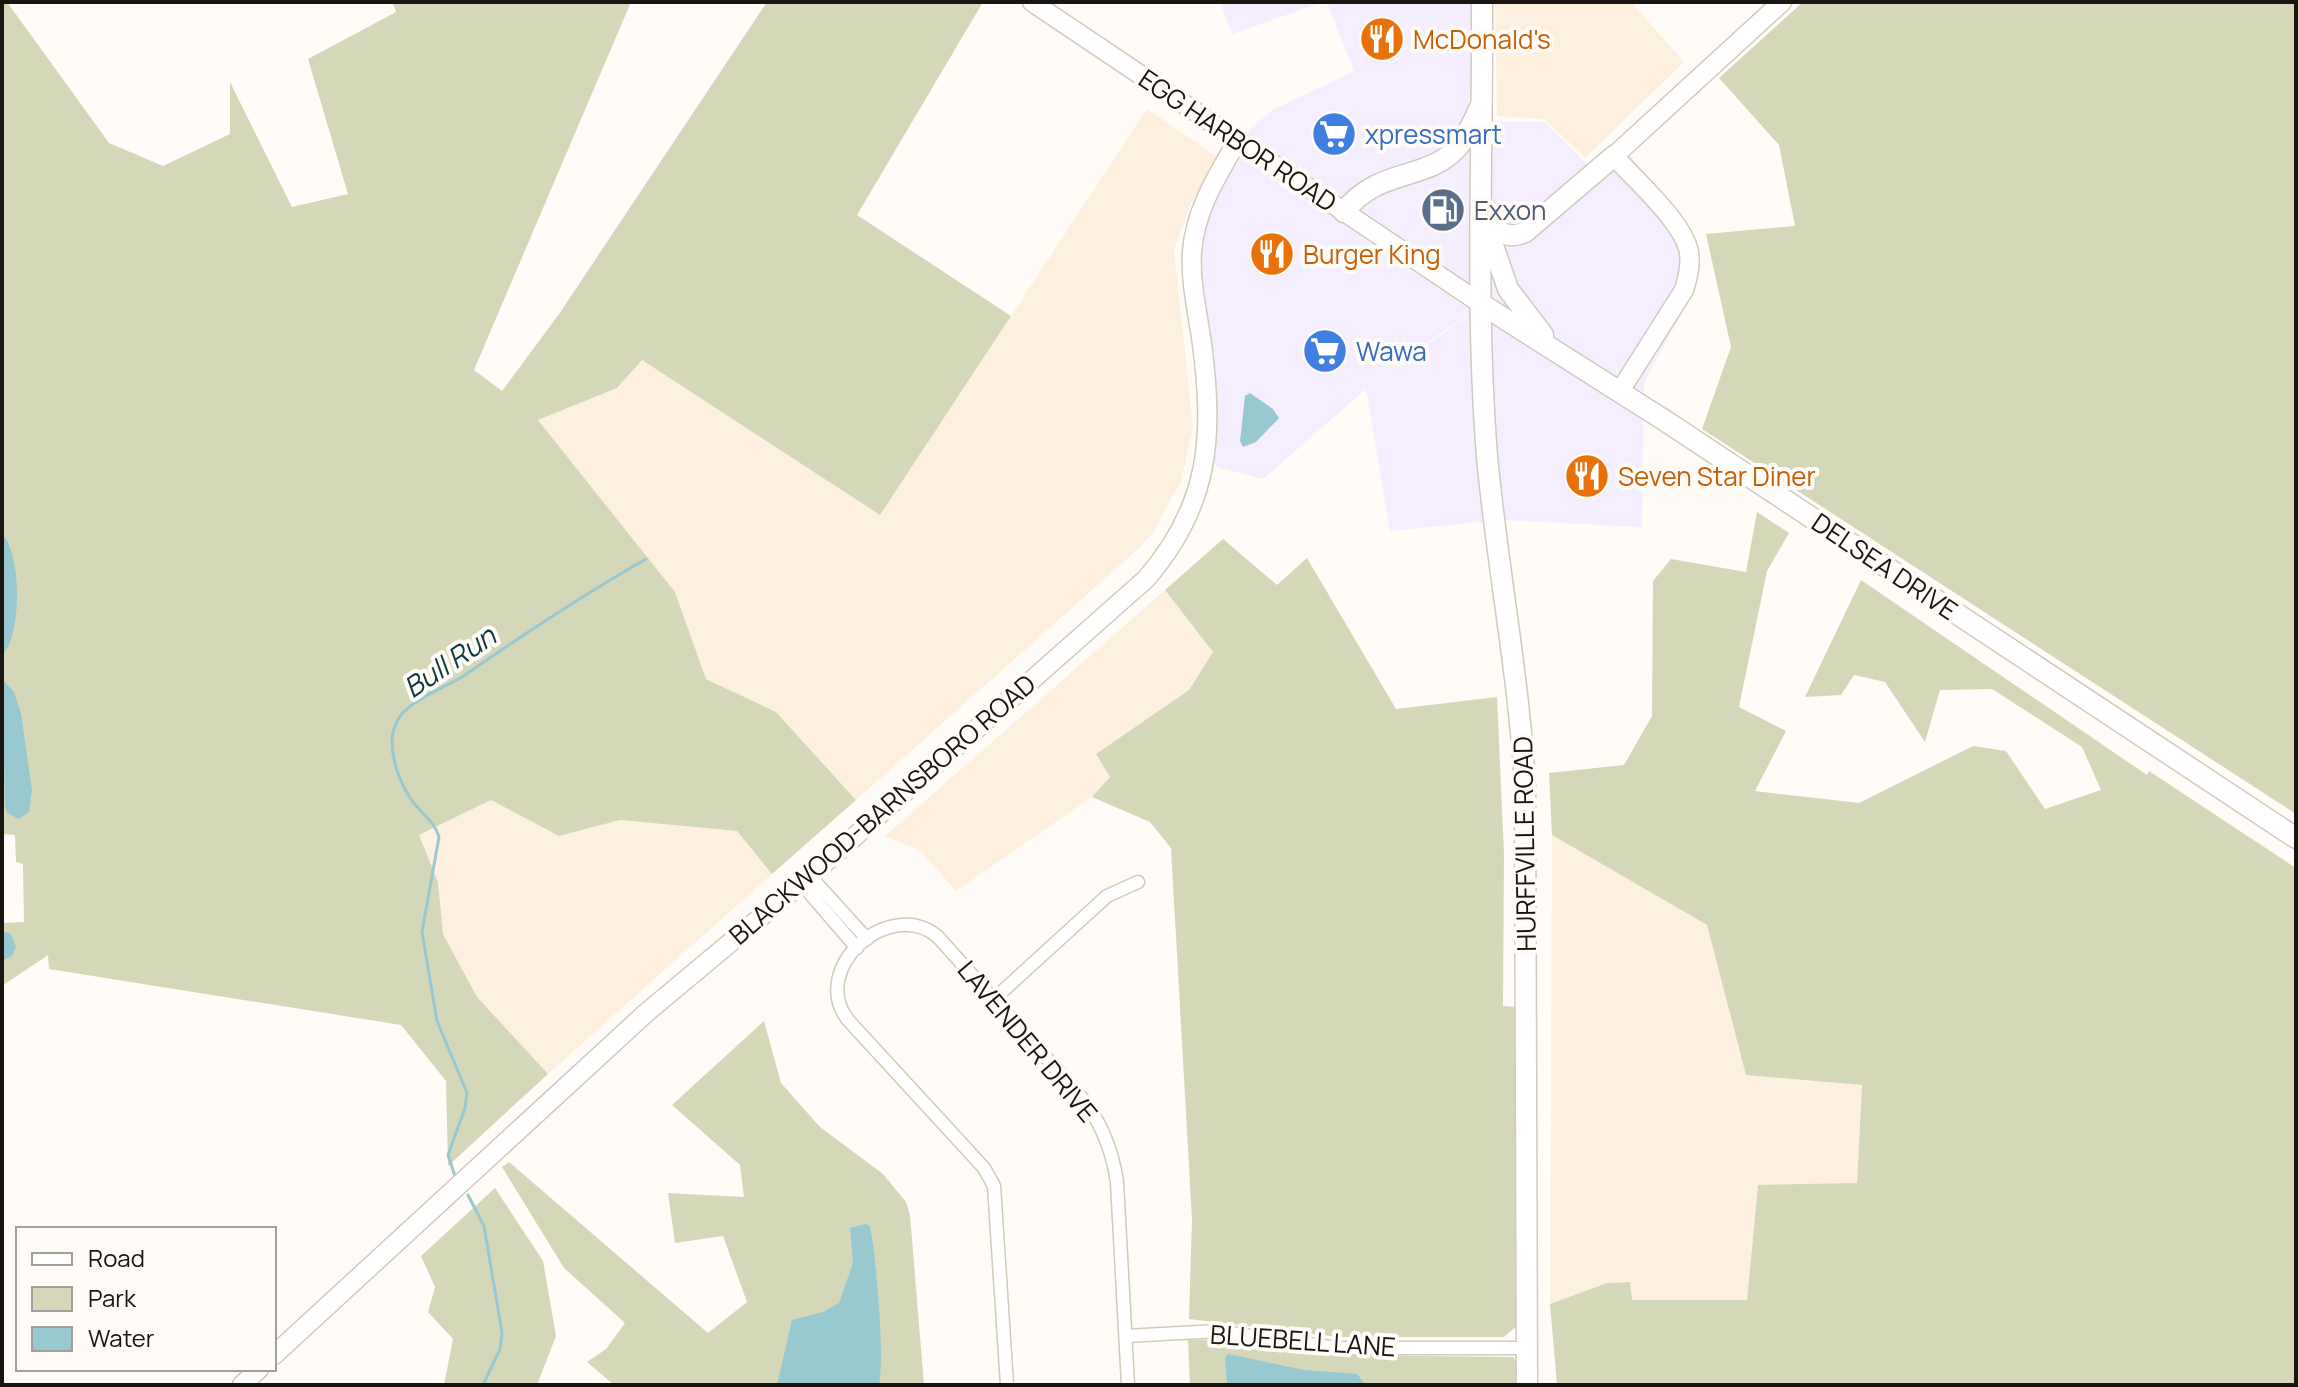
<svg xmlns="http://www.w3.org/2000/svg" width="2298" height="1387" font-family="Manrope,sans-serif">
  <rect width="100%" height="100%" fill="#fffbf6"/>
  <g fill="#f5eeff" fill-rule="evenodd">
    <polygon points="1220,2 1324,2 1232,34"/>
    <path d="M1327,2h149l4,120h65l45,45 28,-25 69,79 12,41 -10,38 -45,83 -2,144 -141,-7 -111,11 -24,-142 -103,90 -42,-11 -15,-9 -14,-206 46,-113 33,-29 83,-40zM1472,312v1l-90,63 21,-17z"/>
  </g>
  <g fill="#fef0de">
    <polygon points="1495,2 1631,2 1684,62 1585,158 1545,119 1497,116"/>
    <polygon points="1147,109 1218,157 1190,205 1174,250 1193,427 1181,481 1153,533 1136,551 856,800 776,712 706,679 675,592 538,420 617,388 641,359 880,515"/>
    <polygon points="1165,590 1214,652 1189,690 1096,754 1110,777 1092,797 956,891 920,850 885,836"/>
    <polygon points="491,800 559,836 620,820 737,831 772,874 548,1074 477,997 443,934 438,882 419,835"/>
    <polygon points="1552,835 1707,925 1746,1075 1862,1085 1857,1183 1758,1186 1747,1300 1631,1300 1629,1282 1607,1283 1550,1304"/>
  </g>
  <g fill="#d5d8b8">
    <polygon points="2,2 7,2 109,143 163,166 230,134 230,82 292,207 348,194 308,59 396,12 392,2 631,2 474,370 502,391 559,314 767,2 983,2 857,215 1011,316 880,515 642,360 617,388 538,420 675,592 706,679 776,712 856,800 772,874 737,831 620,820 559,836 491,800 419,835 438,882 443,934 477,997 548,1074 448,1166 446,1081 401,1025 49,969 48,955 2,986 2,923 24,922 23,864 16,862 15,835 2,834"/>
    <polygon points="1803,2 2296,2 2296,814 1702,429 1731,347 1706,234 1795,226 1779,145 1719,78"/>
    <polygon points="1757,512 1789,533 1767,571 1739,707 1786,731 1755,791 1859,803 1973,746 2006,751 2045,809 2101,790 2082,747 1992,689 1940,690 1925,742 1885,682 1854,675 1841,695 1805,697 1861,580 2147,775 2149,771 2296,868 2296,1385 1557,1385 1550,1304 1607,1283 1630,1282 1632,1300 1747,1300 1758,1185 1857,1183 1862,1085 1746,1075 1707,925 1552,835 1549,773 1624,765 1652,716 1653,581 1671,559 1746,572"/>
    <polygon points="1223,539 1277,585 1307,558 1396,709 1497,697 1504,854 1503,1006 1517,1007 1518,1325 1504,1337 1339,1337 1189,1319 1192,1219 1171,848 1150,822 1092,797 1110,777 1096,754 1189,690 1213,652 1165,590"/>
    <polygon points="764,1021 781,1083 820,1127 883,1174 906,1202 910,1215 924,1385 614,1385 587,1362 606,1349 625,1323 564,1268 502,1167 509,1162 708,1333 747,1302 723,1236 675,1243 668,1193 744,1197 740,1165 672,1105"/>
    <polygon points="495,1188 543,1261 556,1336 537,1385 444,1385 453,1339 428,1312 435,1287 421,1256"/>
    <polygon points="1218,1339 1332,1355 1513,1357 1517,1362 1518,1385 1190,1385 1188,1340"/>
  </g>
  <g fill="#99c9d0">
    <polygon points="1250,393 1273,409 1279,418 1256,442 1243,447 1240,441 1245,396"/>
    <path d="M2,534c20,19 20,103 0,121z"/>
    <polygon points="2,679 14,692 21,713 32,790 29,812 19,819 7,813 5,806"/>
    <polygon points="2,931 11,934 16,947 12,956 2,961"/>
    <path d="M865,1224l5,2c6,29 15,133 9,158l-102,1 15,-65 31,-8 16,-9 14,-40 -3,-35z"/>
    <polygon points="1228,1354 1304,1370 1357,1374 1366,1385 1227,1385 1225,1358"/>
  </g>
  <g fill="none" stroke-linecap="round" stroke-linejoin="round">
    <g stroke="#99c9d0" stroke-width="3">
      <path d="M455,1176l-7,-21 17,-47 2,-15 -30,-72 -15,-89 17,-95c-5,-17 -19,-24 -28,-38 -11,-16 -19,-38 -19,-58 0,-11 6,-25 15,-32 16,-15 40,-22 58,-34 59,-41 118,-80 181,-116"/>
      <polyline points="468,1195 484,1226 502,1333 500,1349 483,1385"/>
    </g>
    <g stroke="#d3cabe" stroke-width="15">
      <g id="street">
        <polyline points="810,876 867,939"/>
        <polyline points="801,883 857,948"/>
        <polyline points="994,999 1107,896 1138,882"/>
        <polyline points="1126,1336 1216,1331 1337,1348 1529,1348"/>
        <path d="M1007,1385l-13,-199 -10,-18 -136,-148c-40,-52 42,-124 90,-83l138,154c23,26 36,56 41,91l11,203"/>
      </g>
    </g>
    <g stroke="#d3cabe" stroke-width="21">
      <g id="secondary">
        <polyline points="1032,2 1483,305"/>
        <path d="M1620,391l64,-101c4,-13 8,-28 4,-42 -9,-30 -53,-68 -74,-92l168,-154"/>
        <path d="M274,1355l372,-342 164,-137 336,-297c64,-74 68,-142 56,-235 -4,-30 -12,-61 -10,-92 3,-42 25,-76 46,-112"/>
        <polyline points="242,1385 259,1369"/>
      </g>
    </g>
    <g stroke="#d3cabe" stroke-width="23">
      <g id="primary">
        <path d="M1482,2c1,150 -7,304 5,454 10,110 32,219 38,330l2,599"/>
        <path d="M1344,212c33,-44 82,-31 112,-63 11,-12 18,-29 25,-44"/>
        <path d="M1483,216c14,14 22,25 42,16l89,-76"/>
        <polyline points="1489,234 1508,289 1543,335"/>
        <polyline points="1483,305 1664,420 2296,838"/>
      </g>
    </g>
    <use href="#street" stroke="#fff" stroke-width="12"/>
    <use href="#secondary" stroke="#fff" stroke-width="18"/>
    <use href="#primary" stroke="#fff" stroke-width="20"/>
  </g>
  <defs>
    <g id="restaurant-disc" transform="scale(2.3)"><circle r="9.5" fill="#e8710a" stroke="#fffbf6"/><path d="M-5-6h1v4h1v-4h1v4h1v-4h1v5L-1.5 .5V6h-2V.5L-5-1ZM5-6V6H3V1.5H1.5Q1.5-4 5-6Z" fill="#fff"/></g>
    <g id="supermarket-disc" transform="scale(2.3)"><circle r="9.5" fill="#3f7fe0" stroke="#fffbf6"/><path d="M-6-5.5h2.5l.6 2H6L4.5 2H-2.5L-4.4-4H-6ZM-1.5 3.2a1.3 1.3 0 1 0 .1 0ZM3 3.2a1.3 1.3 0 1 0 .1 0Z" fill="#fff"/></g>
    <g id="fuel-disc" transform="scale(2.3)"><circle r="9.5" fill="#5c6f8a" stroke="#fffbf6"/><path d="M-5.5-6h7V0h2V4h1.3V-2.5L3-4.5l.8-.8L6-3V5H2.5V1h-1V6h-7ZM-4.2-4.7v3.2H.2V-4.7Z" fill="#fff"/></g>
  </defs>
  <g fill-rule="evenodd">
    <use href="#restaurant-disc" x="1382" y="39"/>
    <use href="#supermarket-disc" x="1334" y="134"/>
    <use href="#fuel-disc" x="1443" y="210"/>
    <use href="#restaurant-disc" x="1272" y="254"/>
    <use href="#supermarket-disc" x="1325" y="351"/>
    <use href="#restaurant-disc" x="1587" y="476"/>
  </g>
  <g text-anchor="middle" dominant-baseline="central" stroke-width="8" stroke-linejoin="round" paint-order="stroke">
    <g font-size="26" fill="#c56008" stroke="#fffbf6" text-anchor="start">
      <text x="1413" y="39">McDonald's</text>
      <text x="1303" y="254">Burger King</text>
      <text x="1618" y="476">Seven Star Diner</text>
    </g>
    <g font-size="26" fill="#366cbe" stroke="#fffbf6" text-anchor="start">
      <text x="1365" y="134">xpressmart</text>
      <text x="1356" y="351">Wawa</text>
    </g>
    <g font-size="26" fill="#191612" stroke="#fffbf6">
      <text transform="translate(1238 140) rotate(34)">EGG HARBOR ROAD</text>
      <text transform="translate(1885 566) rotate(34)">DELSEA DRIVE</text>
      <text transform="translate(882 809) rotate(-41)">BLACKWOOD-BARNSBORO ROAD</text>
      <text transform="translate(1524 844) rotate(-91)">HURFFVILLE ROAD</text>
      <text transform="translate(1028 1041) rotate(50)">LAVENDER DRIVE</text>
      <text transform="translate(1303 1340) rotate(4)">BLUEBELL LANE</text>
    </g>
    <g font-size="26" fill="#4e5e75" stroke="#fffbf6" text-anchor="start">
      <text x="1474" y="210">Exxon</text>
    </g>
    <g font-size="28" font-style="italic" fill="#0a393f" stroke="#fffbf6">
      <text transform="translate(449 661) rotate(-34)">Bull Run</text>
    </g>
  </g>
  <rect width="2298" height="1387" fill="none" stroke="#191612" stroke-width="8"/>
  <rect x="16" y="1227" width="260" height="144" fill="#fffbf6" stroke="#a39f9b" stroke-width="2"/>
  <rect x="32" y="1253" width="40" height="12" fill="#ffffff" stroke="#a39f9b" stroke-width="2"/>
  <text x="88" y="1267" font-size="24" fill="#191612">Road</text>
  <rect x="32" y="1287" width="40" height="24" fill="#d5d8b8" stroke="#a39f9b" stroke-width="2"/>
  <text x="88" y="1307" font-size="24" fill="#191612">Park</text>
  <rect x="32" y="1327" width="40" height="24" fill="#99c9d0" stroke="#a39f9b" stroke-width="2"/>
  <text x="88" y="1347" font-size="24" fill="#191612">Water</text>
</svg>
